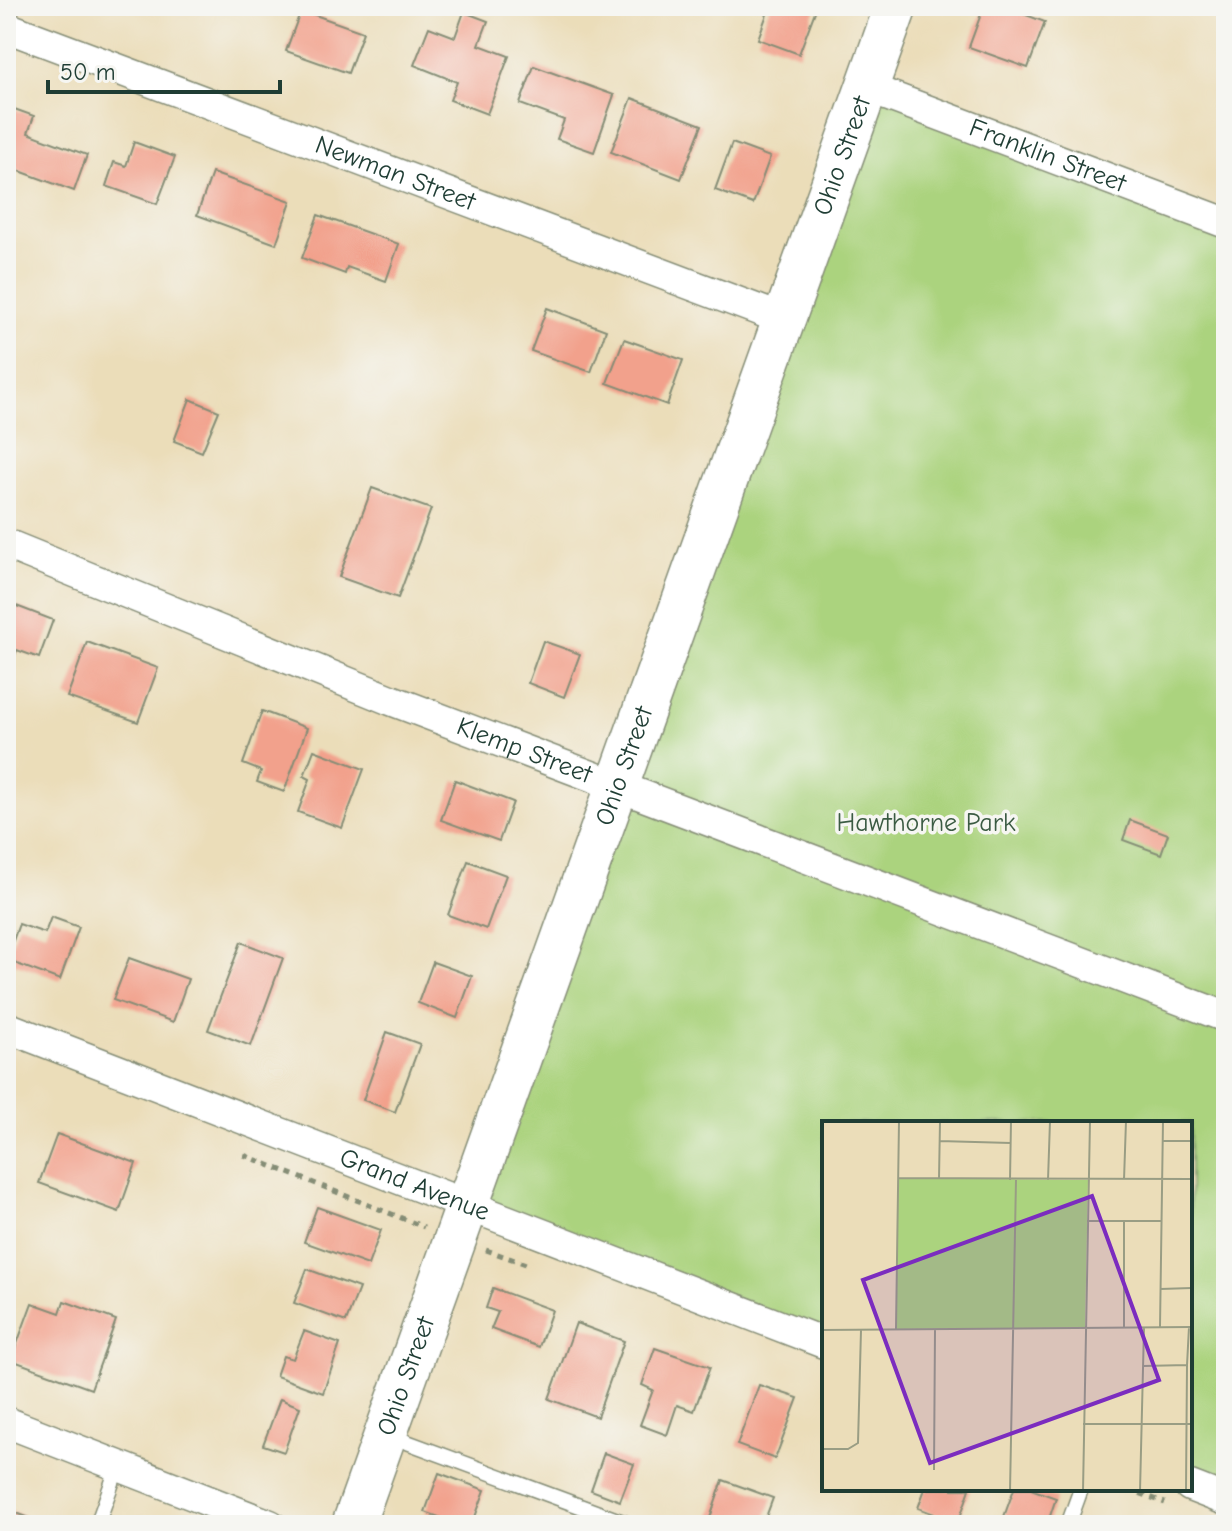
<svg xmlns="http://www.w3.org/2000/svg" width="1232" height="1531" font-family="'Comic Neue',sans-serif">
  <rect width="100%" height="100%" fill="#f6f6f2"/>
  <filter id="ink" filterUnits="userSpaceOnUse"><feTurbulence type="fractalNoise" baseFrequency=".0125" numOctaves="2"/><feDisplacementMap in="SourceGraphic" scale="16" xChannelSelector="R" yChannelSelector="G"/><feConvolveMatrix kernelMatrix="1 2 1 2 8 2 1 2 1" color-interpolation-filters="sRGB"/></filter>
  <filter id="wash" filterUnits="userSpaceOnUse"><feTurbulence type="fractalNoise" baseFrequency=".006" numOctaves="4" result="noise"/><feDisplacementMap in="SourceGraphic" scale="32" xChannelSelector="R" yChannelSelector="G"/><feGaussianBlur stdDeviation="1.8" result="paint"/><feColorMatrix in="noise" values="0 0 0 0 0 0 0 0 0 0 0 0 0 0 0 0 0 1.4 0 .05"/><feComposite in="paint" operator="in"/></filter>
  <g filter="url(#wash)">
    <rect width="100%" height="100%" fill="#ebddb9"/>
    <polygon fill="#abd37e" stroke="#658859" stroke-width="2" points="868,88 1226,223 1226,1500 1190,1486 1190,1123 824,1123 824,1343 468,1203"/>
    <g id="blocks">
      <g fill="#f2a18c">
        <polygon points="770,6 817,6 799,54 758,39"/>
        <polygon points="984,6 1002,6 1045,22 1028,68 969,47"/>
        <polygon points="1202,6 1226,6 1226,15"/>
        <polygon points="301,10 363,32 348,73 286,51"/>
        <polygon points="464,12 488,21 479,45 509,56 487,114 450,100 457,82 414,65 429,27 455,37"/>
        <polygon points="534,66 614,95 594,152 557,139 564,120 520,104"/>
        <polygon points="632,98 702,125 681,179 611,152"/>
        <polygon points="6,106 34,116 28,133 87,155 74,191 6,166"/>
        <polygon points="134,142 175,157 157,204 106,186 114,162 126,166"/>
        <polygon points="732,143 770,157 753,204 715,190"/>
        <polygon points="212,173 291,201 276,244 197,215"/>
        <polygon points="318,215 399,244 386,281 347,267 345,274 302,258"/>
        <polygon points="547,308 606,330 591,372 531,351"/>
        <polygon points="624,339 683,360 667,405 607,383"/>
        <polygon points="190,399 219,411 202,452 174,441"/>
        <polygon points="372,488 431,509 398,598 339,577"/>
        <polygon points="6,602 53,620 39,658 17,650 6,680"/>
        <polygon points="543,641 580,654 564,697 528,683"/>
        <polygon points="87,642 158,668 138,722 67,697"/>
        <polygon points="262,711 307,728 284,792 257,782 261,771 243,764"/>
        <polygon points="314,750 364,769 342,828 298,812 310,779 304,776"/>
        <polygon points="455,780 513,802 499,841 441,820"/>
        <polygon points="1130,820 1168,834 1161,854 1123,840"/>
        <polygon points="468,861 506,875 486,929 448,915"/>
        <polygon points="51,917 79,927 60,980 6,960 19,924 45,933"/>
        <polygon points="241,942 283,958 251,1046 208,1030"/>
        <polygon points="129,958 188,979 173,1022 113,1000"/>
        <polygon points="433,962 472,976 457,1018 418,1003"/>
        <polygon points="387,1032 420,1044 395,1112 363,1100"/>
        <polygon points="57,1134 136,1163 119,1212 39,1183"/>
        <polygon points="317,1207 381,1230 368,1265 304,1242"/>
        <polygon points="307,1269 359,1288 346,1322 294,1303"/>
        <polygon points="493,1288 552,1310 539,1347 491,1329 498,1312 486,1308"/>
        <polygon points="64,1301 116,1320 91,1389 11,1360 32,1303 60,1313"/>
        <polygon points="576,1323 624,1341 597,1417 549,1399"/>
        <polygon points="304,1331 340,1344 323,1393 276,1376 283,1356 293,1359"/>
        <polygon points="655,1348 710,1367 694,1411 677,1405 667,1435 640,1425 653,1390 642,1385"/>
        <polygon points="759,1385 798,1398 775,1459 737,1445"/>
        <polygon points="280,1399 300,1407 284,1452 263,1445"/>
        <polygon points="604,1453 634,1464 620,1501 591,1490"/>
        <polygon points="439,1473 485,1490 472,1525 461,1525 425,1512"/>
        <polygon points="723,1480 773,1498 763,1525 729,1525 710,1518"/>
        <polygon points="925,1489 970,1489 958,1523 918,1508"/>
        <polygon points="1014,1489 1031,1489 1056,1498 1047,1525 1001,1525"/>
        <polygon points="6,1509 48,1525 6,1525"/>
      </g>
    </g>
  </g>
  <g filter="url(#ink)">
    <use href="#blocks" fill-opacity="0" stroke="#858d76" stroke-width="2"/>
    <g fill="none" stroke-linecap="round" stroke-linejoin="round">
      <g stroke="#858d76" stroke-width="17">
        <g id="lane">
          <polyline points="388,1435 631,1525"/>
          <polyline points="97,1525 118,1466"/>
          <polyline points="1068,1525 1081,1489"/>
        </g>
      </g>
      <g stroke="#858d76" stroke-width="33">
        <g id="street">
          <path id="s1" d="M6,27l779,293"/>
          <path id="s2" d="M868,88l358,135"/>
          <path id="s3" d="M6,544l385,156 835,317"/>
          <path id="s4" d="M6,1027l818,316"/>
          <polyline points="6,1422 270,1525"/>
          <polyline points="1190,1486 1226,1500"/>
        </g>
      </g>
      <g stroke="#858d76" stroke-width="45">
        <g id="secondary">
          <path id="s5" d="M353,1525l543,-1519"/>
        </g>
      </g>
      <g stroke="#858d76" stroke-width="5" stroke-dasharray="6 6" stroke-linecap="butt">
        <polyline points="244,1155 424,1227"/>
        <polyline points="486,1250 529,1265"/>
        <polyline points="1129,1489 1165,1503"/>
      </g>
      <use href="#lane" stroke="#fff" stroke-width="14"/>
      <use href="#street" stroke="#fff" stroke-width="30"/>
      <use href="#secondary" stroke="#fff" stroke-width="42"/>
    </g>
  </g>
  <g text-anchor="middle" dominant-baseline="central" stroke-width="7" stroke-linejoin="round" paint-order="stroke">
    <g font-size="26" fill="#1f3d34" stroke="#f6f6f2">
      <text stroke="none"><textPath href="#s5" startOffset="1454">Ohio Street</textPath></text>
      <text stroke="none"><textPath href="#s2" startOffset="192">Franklin Street</textPath></text>
      <text stroke="none"><textPath href="#s1" startOffset="416">Newman Street</textPath></text>
      <text stroke="none"><textPath href="#s3" startOffset="558">Klemp Street</textPath></text>
      <text stroke="none"><textPath href="#s5" startOffset="806">Ohio Street</textPath></text>
      <text stroke="none"><textPath href="#s4" startOffset="438">Grand Avenue</textPath></text>
      <text stroke="none"><textPath href="#s5" startOffset="158">Ohio Street</textPath></text>
    </g>
    <g font-size="26" fill="#3b5b43" stroke="#f6f6f2">
      <text x="926" y="823">Hawthorne Park</text>
    </g>
  </g>
  <g transform="translate(822 1121)">
    <rect width="370" height="370" fill="#ebddb9"/>
    <path d="M76,57l190,2 -3,148 -189,1z" fill="#abd37e"/>
    <path fill="none" stroke="#999d84" stroke-width="2" d="M117,20l72,2M340,20h30M76,57l294,1M117,58l1,-58M188,59l1,-59M226,59l2,-59M302,59l2,-59M265,100h74M338,168l32,-1M338,206l3,-206M302,207v-107M74,208l3,-208M0,209l370,-3M321,245l44,-1 2,-38M261,303h109M0,328h26l10,-6 3,-113M112,349l1,-141M188,370l6,-311M261,370l7,-370M318,370l4,-163M364,370l1,-126"/>
    <path fill="#7b2cbf" fill-opacity="0.15" stroke="#7b2cbf" stroke-width="4" d="M270,75l67,184 -229,83 -67,-183z"/>
    <rect width="370" height="370" fill="none" stroke="#1f3d34" stroke-width="4"/>
  </g>
  <rect width="1232" height="1531" fill="none" stroke="#f6f6f2" stroke-width="32"/>
  <path d="M48 80v12h232v-12" fill="none" stroke="#1f3d34" stroke-width="4"/>
  <text x="60" y="80" font-size="24" fill="#1f3d34" stroke="#f6f6f2" stroke-width="6" paint-order="stroke">50 m</text>
</svg>
